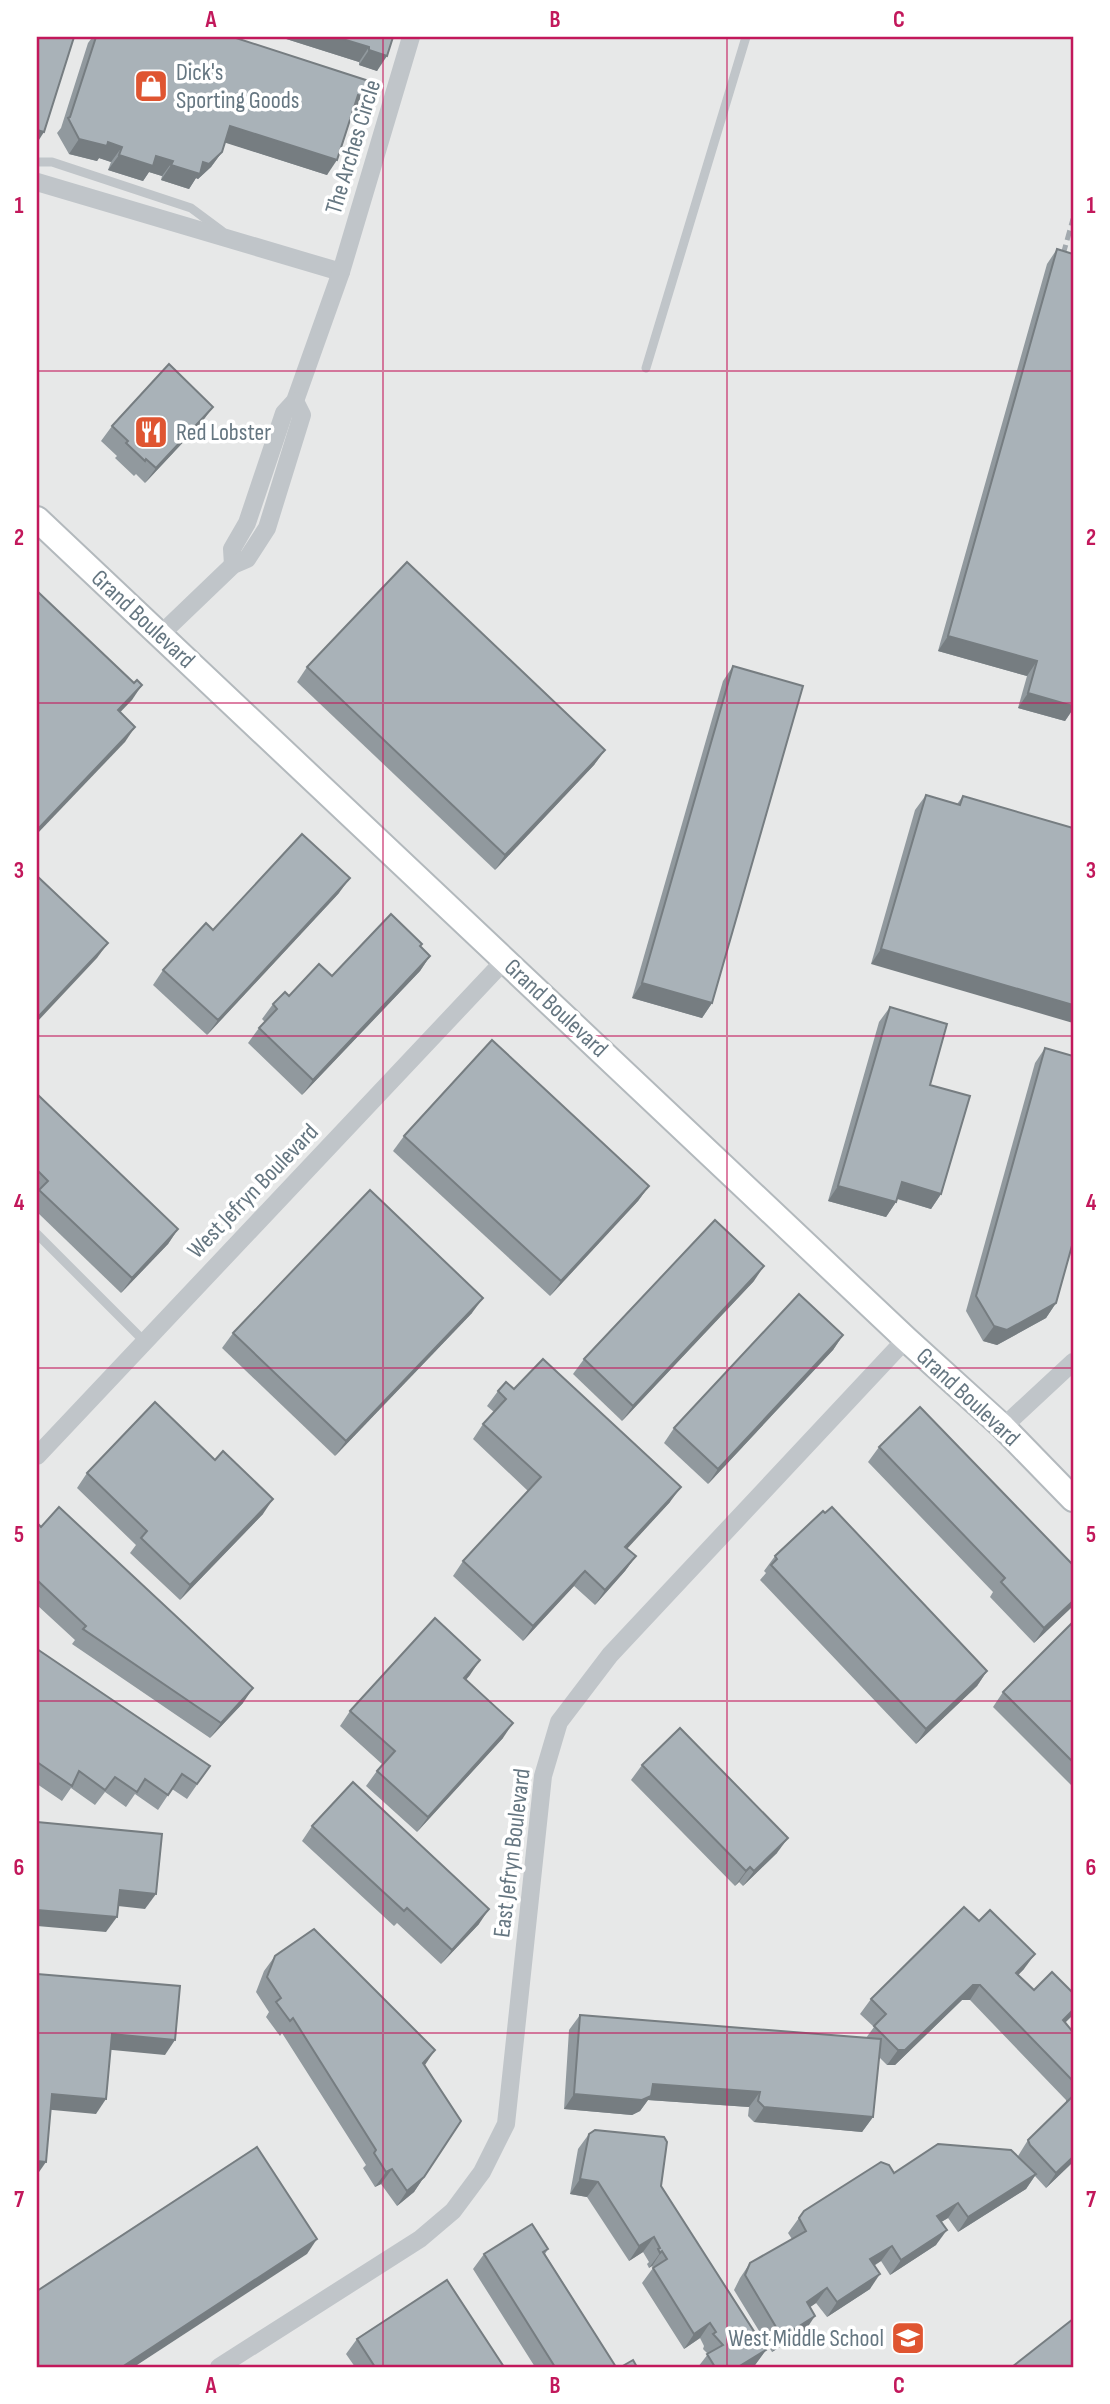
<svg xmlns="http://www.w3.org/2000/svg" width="1110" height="2404" font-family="'Sofia Sans Condensed',sans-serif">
  <rect width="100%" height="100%" fill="#f9f9f7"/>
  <rect fill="#e7e8e8" x="37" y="37" width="1036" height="2330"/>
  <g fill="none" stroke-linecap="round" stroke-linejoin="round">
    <g stroke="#b3b9bd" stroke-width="28">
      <polyline id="secondary" points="37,519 906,1339 1003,1427 1073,1499"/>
    </g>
    <g stroke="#c0c5c9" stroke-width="9">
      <polyline points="37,162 52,162 191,208 222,231"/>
      <polyline points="646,368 746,37"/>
      <polyline points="37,1234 144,1341"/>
    </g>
    <g stroke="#c0c5c9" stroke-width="18">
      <polyline points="37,182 341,272"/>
      <polyline points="233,565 232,549 247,523 284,413 295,401 341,272 411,37"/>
      <polyline points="160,635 233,565 247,559 267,528 302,415 295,401"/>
      <polyline points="1003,1427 1073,1362"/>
      <polyline points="37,1456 505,960"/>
      <polyline points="219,2367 420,2239 453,2211 482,2172 506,2124 543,1776 559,1722 610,1655 906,1339"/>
    </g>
    <use href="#secondary" stroke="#fff" stroke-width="24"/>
    <polyline stroke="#a2a9ae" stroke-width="5" stroke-dasharray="10 5" stroke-linecap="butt" points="1059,269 1073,219"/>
  </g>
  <g fill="#91999e">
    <polygon points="90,37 233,37 372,100 362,115 353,112 327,175 225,142 222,152 211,167 198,179 196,178 189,189 161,180 162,176 149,172 143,181 108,170 111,162 99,158 97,161 69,154 57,133 61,128 88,43 91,39"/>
    <polygon points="280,37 393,37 377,71 359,65 359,62"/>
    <polygon points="1057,249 1073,254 1073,709 1065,721 1018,708 1027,676 938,651 1047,264"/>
    <polygon points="202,422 145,483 136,474 134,476 115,458 117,456 101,441 112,426"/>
    <polygon points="733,666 712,1003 702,1018 632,998 723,681"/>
    <polygon points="307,667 605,750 594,765 495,870 297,682"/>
    <polygon points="926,795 957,804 963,796 1073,828 871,964 915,810"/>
    <polygon points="339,893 207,1035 153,985 163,970 213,930"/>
    <polygon points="420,946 430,956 420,971 302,1095 248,1043 259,1028 265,1022 262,1019 273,1004 332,976"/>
    <polygon points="890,1007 930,1085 941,1194 931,1209 897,1199 896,1202 886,1217 828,1201 879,1022"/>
    <polygon points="1045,1048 1056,1303 1046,1318 997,1345 983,1341 966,1311 1035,1063"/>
    <polygon points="37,1094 178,1229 168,1244 121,1293 37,1212"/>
    <polygon points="404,1136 649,1186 638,1201 550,1296 393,1151"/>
    <polygon points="754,1281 622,1421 573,1374 584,1359"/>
    <polygon points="472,1313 335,1456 222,1348 233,1333"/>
    <polygon points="843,1335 833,1350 708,1484 664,1443 674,1428"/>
    <polygon points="514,1389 670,1502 627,1548 636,1556 625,1571 595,1605 574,1586 523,1641 453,1576 463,1561 528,1491 473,1439 483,1424 494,1412 487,1406 498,1391"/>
    <polygon points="879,1447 1073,1606 1034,1643 990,1597 993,1592 868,1462"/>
    <polygon points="87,1473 263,1514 180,1600 130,1553 136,1545 77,1488"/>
    <polygon points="37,1527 243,1703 210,1738 72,1644 75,1640 37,1605"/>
    <polygon points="775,1556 987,1671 977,1686 916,1744 760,1580 766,1573 764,1571"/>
    <polygon points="1073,1622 1073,1787 993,1707 1003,1692"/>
    <polygon points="37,1649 210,1766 187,1799 172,1789 158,1810 135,1794 126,1807 105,1792 95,1805 71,1788 62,1801 37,1784"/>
    <polygon points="470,1675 466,1680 503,1738 417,1832 366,1786 382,1764 340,1726 350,1711"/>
    <polygon points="642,1765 777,1853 743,1886 739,1882 735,1886 631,1780"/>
    <polygon points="312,1826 479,1924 441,1964 397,1923 394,1926 302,1841"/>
    <polygon points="275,1956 424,2065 424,2177 414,2192 397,2206 381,2184 375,2187 363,2168 366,2165 282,2033 280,2036 266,2017 269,2012 256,1992 264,1971"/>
    <polygon points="1024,1969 1018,1975 1034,1990 1073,1993 1073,2014 1065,2023 1073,2032 1073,2162 1046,2188 1035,2176 1026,2189 958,2232 948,2218 941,2222 936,2245 890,2275 881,2261 874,2266 870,2289 827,2317 816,2303 810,2307 805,2331 772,2352 734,2290 740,2278 750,2263 792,2239 788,2233 804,2211 894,2173 1018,2156 1028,2140 1066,2103 1066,2100 970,2000 962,2000 895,2065 887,2065 879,2057 873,2117 862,2132 754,2122 748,2116 749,2107 648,2100 640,2111 632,2115 564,2109 569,2030 580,2015 866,2038 874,2027 860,2014 871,1999"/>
    <polygon points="589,2134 661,2186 766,2350 755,2365 751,2367 698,2367 708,2354 703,2349 704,2346 700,2338 684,2349 642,2283 653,2268 652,2266 649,2268 647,2264 649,2262 643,2252 629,2261 587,2197 570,2194 578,2149"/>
    <polygon points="548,2249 545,2254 616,2367 535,2367 473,2269 484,2254"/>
    <polygon points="357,2339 504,2367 355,2367 346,2354"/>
  </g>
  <g fill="#767d81">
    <polygon points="280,37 336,37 369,47 359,62"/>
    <polygon points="369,50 387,56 377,71 359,65"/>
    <polygon points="358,95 372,100 362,115 347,110"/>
    <polygon points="230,126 337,160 327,175 220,141"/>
    <polygon points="37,130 44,132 37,143"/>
    <polygon points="79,139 108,142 122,147 111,162 99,158 97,161 69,154"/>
    <polygon points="222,152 211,167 198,179 196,178 189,189 161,180 171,165 203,162"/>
    <polygon points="119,155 156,156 173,161 162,176 149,172 143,181 108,170"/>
    <polygon points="213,407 202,422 145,483 156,468"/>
    <polygon points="948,636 1037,661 1027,676 938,651"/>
    <polygon points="142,685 132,700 108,725 118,710"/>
    <polygon points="1028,693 1073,706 1073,709 1065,721 1018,708"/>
    <polygon points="135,727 125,742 37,834 37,830"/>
    <polygon points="605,750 594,765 495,870 505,855"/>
    <polygon points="350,878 339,893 207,1035 218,1020"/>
    <polygon points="108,943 97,958 37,1022 37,1018"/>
    <polygon points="881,949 1073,1005 1073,1023 871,964"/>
    <polygon points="430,956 420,971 302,1095 313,1080"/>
    <polygon points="642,983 712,1003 702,1018 632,998"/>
    <polygon points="902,1182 941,1194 931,1209 892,1197"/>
    <polygon points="649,1186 638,1201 550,1296 561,1281"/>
    <polygon points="838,1186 896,1202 886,1217 828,1201"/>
    <polygon points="178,1229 168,1244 121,1293 132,1278"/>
    <polygon points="764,1266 754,1281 622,1421 633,1406"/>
    <polygon points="483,1298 472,1313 335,1456 346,1441"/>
    <polygon points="1056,1303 1046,1318 997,1345 983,1341 994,1326"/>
    <polygon points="843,1335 833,1350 708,1484 718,1469"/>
    <polygon points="681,1487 670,1502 615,1562 625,1547"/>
    <polygon points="273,1499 263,1514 180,1600 190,1585"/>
    <polygon points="636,1556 625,1571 595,1605 605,1590"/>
    <polygon points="585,1571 574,1586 523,1641 533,1626"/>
    <polygon points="1073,1601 1073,1606 1034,1643 1044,1628"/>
    <polygon points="480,1660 470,1675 453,1693 464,1678"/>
    <polygon points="987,1671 977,1686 916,1744 926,1729"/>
    <polygon points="253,1688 243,1703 210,1738 221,1723"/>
    <polygon points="513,1723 503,1738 417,1832 428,1817"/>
    <polygon points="788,1838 777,1853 743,1886 754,1871"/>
    <polygon points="750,1867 739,1882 735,1886 746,1871"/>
    <polygon points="120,1890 156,1894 145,1909 109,1905"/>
    <polygon points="489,1909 479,1924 441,1964 452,1950"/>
    <polygon points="37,1910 117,1917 106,1932 37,1926"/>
    <polygon points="1035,1954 1024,1969 1005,1988 1016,1973"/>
    <polygon points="973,1985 980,1985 970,2000 962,2000 895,2065 887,2065 898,2050"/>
    <polygon points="1073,2010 1073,2014 1071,2017 1052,2035 1063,2020"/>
    <polygon points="112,2034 175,2040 165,2055 102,2049"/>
    <polygon points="435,2050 425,2065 412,2078 423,2063"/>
    <polygon points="653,2084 760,2092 749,2107 648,2100 640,2111 632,2115 564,2109 574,2094"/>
    <polygon points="52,2094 106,2099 96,2114 42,2109"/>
    <polygon points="764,2107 873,2117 862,2132 754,2122"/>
    <polygon points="1073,2157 1073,2162 1046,2188 1056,2173"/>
    <polygon points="37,2161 46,2162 37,2175"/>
    <polygon points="392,2169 381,2184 375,2187 386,2172"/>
    <polygon points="1036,2174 1026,2189 958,2232 968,2217"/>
    <polygon points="424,2177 414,2192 397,2206 407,2191"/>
    <polygon points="580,2179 598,2182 587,2197 570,2194"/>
    <polygon points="958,2203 948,2218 926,2231 937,2216"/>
    <polygon points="947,2230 936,2245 890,2275 901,2260"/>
    <polygon points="654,2237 643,2252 629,2261 639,2246"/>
    <polygon points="317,2239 307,2254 134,2367 122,2367"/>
    <polygon points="892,2246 881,2261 859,2274 870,2259"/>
    <polygon points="662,2251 652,2266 649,2268 660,2253"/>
    <polygon points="880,2274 870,2289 827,2317 837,2302"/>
    <polygon points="827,2288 816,2303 796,2317 807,2302"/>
    <polygon points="815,2316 805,2331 772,2352 782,2337"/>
    <polygon points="710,2323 700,2338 684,2349 694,2334"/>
    <polygon points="766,2350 755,2365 751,2367 738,2367"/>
  </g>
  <g fill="#a9b2b8" stroke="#767d81" stroke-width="2">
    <polygon points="37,37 74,37 44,132 37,130"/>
    <polygon points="96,37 233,37 378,84 372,100 358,95 337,160 230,126 222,152 209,164 203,162 200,174 171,165 173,161 156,156 153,166 119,155 122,147 108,142 107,146 79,139 68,118 70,117"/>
    <polygon points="336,37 393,37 387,56 369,50 369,47"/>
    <polygon points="1057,249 1073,254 1073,706 1028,693 1037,661 948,636"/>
    <polygon points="169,364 213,407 156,468 146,459 145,461 126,443 128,441 112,426"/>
    <polygon points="407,562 605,750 505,855 307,667"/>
    <polygon points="37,591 134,683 137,680 142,685 118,710 135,727 37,830"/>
    <polygon points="733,666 803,686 712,1003 642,983"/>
    <polygon points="926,795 960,805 963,796 1073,828 1073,1005 881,949"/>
    <polygon points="302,834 350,878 218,1020 163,970 206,923 213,930"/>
    <polygon points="37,876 108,943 37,1018"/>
    <polygon points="391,914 422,944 420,946 430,956 313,1080 259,1028 277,1009 273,1004 285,992 289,996 319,964 332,976"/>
    <polygon points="890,1007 947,1024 930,1085 970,1096 941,1194 902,1182 896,1202 838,1186"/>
    <polygon points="492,1040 649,1186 561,1281 404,1136"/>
    <polygon points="1045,1048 1073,1056 1073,1242 1056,1303 1007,1330 994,1326 976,1296"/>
    <polygon points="37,1094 178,1229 132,1278 39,1190 48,1181 37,1170"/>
    <polygon points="370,1190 483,1298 346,1441 233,1333"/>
    <polygon points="715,1220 764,1266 633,1406 584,1359"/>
    <polygon points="799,1294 843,1335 718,1469 674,1428"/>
    <polygon points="543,1359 681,1487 625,1547 636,1556 605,1590 585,1571 533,1626 463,1561 541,1477 483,1424 506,1399 498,1391 506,1382 514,1389"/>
    <polygon points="155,1402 215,1460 223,1451 273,1499 190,1585 141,1538 147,1531 87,1473"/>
    <polygon points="920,1407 1073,1565 1073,1601 1044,1628 1001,1582 1005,1578 879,1447"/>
    <polygon points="59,1507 253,1688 221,1723 83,1629 86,1626 37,1580 37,1527 39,1525 41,1527"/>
    <polygon points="832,1507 987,1671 926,1729 771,1565 777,1559 775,1556 823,1511 825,1513"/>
    <polygon points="435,1618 480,1660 464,1678 513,1723 428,1817 377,1771 395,1751 350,1711"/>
    <polygon points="1073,1622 1073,1762 1003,1692"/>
    <polygon points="37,1649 210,1766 197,1784 182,1774 168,1795 145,1779 137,1792 115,1777 105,1790 79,1771 72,1786 37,1762"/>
    <polygon points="680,1728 788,1838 754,1871 750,1867 746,1871 642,1765"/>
    <polygon points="353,1782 489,1909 452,1950 407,1908 404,1911 312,1826"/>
    <polygon points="37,1822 162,1834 156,1894 120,1890 117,1917 37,1910"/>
    <polygon points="964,1907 979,1921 990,1910 1035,1954 1016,1973 1034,1990 1052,1972 1073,1993 1073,2010 1063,2020 1073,2032 1073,2081 980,1985 973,1985 905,2050 898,2050 874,2026 886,2014 871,1999"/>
    <polygon points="314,1929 435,2050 423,2063 461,2121 424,2177 407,2191 392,2169 386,2172 374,2153 376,2150 293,2018 290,2021 276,2002 281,1998 267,1977 275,1956"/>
    <polygon points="37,1974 180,1986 175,2040 112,2034 106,2099 52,2094 46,2162 37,2161"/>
    <polygon points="580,2015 881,2039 873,2117 764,2107 758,2101 760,2092 653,2084 651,2096 642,2100 574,2094"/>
    <polygon points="1073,2096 1073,2157 1056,2173 1030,2145 1028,2140"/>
    <polygon points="595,2130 664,2137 667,2142 661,2186 766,2350 738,2367 715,2367 707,2354 723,2345 713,2334 716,2332 710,2323 694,2334 653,2268 667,2259 662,2251 660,2253 658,2249 660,2248 654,2237 639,2246 598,2182 580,2179 589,2134"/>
    <polygon points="938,2144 1011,2150 1036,2174 968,2217 958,2203 937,2216 947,2230 901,2260 892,2246 870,2259 880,2274 837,2302 827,2288 807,2302 815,2316 782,2337 745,2275 750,2263 806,2231 799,2218 804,2211 881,2162 889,2165 894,2173"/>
    <polygon points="257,2147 317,2239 122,2367 37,2367 37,2291"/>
    <polygon points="532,2224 548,2249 543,2252 616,2367 555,2367 484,2254"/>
    <polygon points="447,2280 504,2367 375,2367 357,2339"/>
    <polygon points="1073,2319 1073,2367 1012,2367"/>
    <polygon points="633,2360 637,2367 621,2367"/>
  </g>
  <path fill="none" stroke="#c2185b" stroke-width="2" stroke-opacity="0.55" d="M383,37v2330M727,37v2330M37,371h1036M37,703h1036M37,1036h1036M37,1368h1036M37,1701h1036M37,2033h1036"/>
  <defs>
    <g id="shop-square" transform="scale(1.75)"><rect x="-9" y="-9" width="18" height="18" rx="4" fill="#df5531" stroke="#fff"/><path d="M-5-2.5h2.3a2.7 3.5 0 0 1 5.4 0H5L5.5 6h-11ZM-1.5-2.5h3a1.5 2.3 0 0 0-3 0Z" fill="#fff"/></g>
    <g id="restaurant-square" transform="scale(1.75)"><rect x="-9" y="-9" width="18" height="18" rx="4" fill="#df5531" stroke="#fff"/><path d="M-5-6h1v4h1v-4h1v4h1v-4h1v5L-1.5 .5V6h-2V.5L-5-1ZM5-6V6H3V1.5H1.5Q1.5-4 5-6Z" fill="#fff"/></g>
    <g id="school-square" transform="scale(1.75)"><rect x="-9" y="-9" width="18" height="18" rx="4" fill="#df5531" stroke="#fff"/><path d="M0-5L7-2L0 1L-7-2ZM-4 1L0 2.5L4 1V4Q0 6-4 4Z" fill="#fff"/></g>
  </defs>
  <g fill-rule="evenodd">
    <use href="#shop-square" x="151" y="86"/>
    <use href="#restaurant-square" x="151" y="432"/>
    <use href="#school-square" x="908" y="2338"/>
  </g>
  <g text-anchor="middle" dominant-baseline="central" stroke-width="7" stroke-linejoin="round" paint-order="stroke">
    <g font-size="24" fill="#657681" stroke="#fff" text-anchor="start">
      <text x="176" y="72">Dick's<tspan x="176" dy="28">Sporting Goods</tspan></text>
      <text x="176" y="432">Red Lobster</text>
      <text x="884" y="2338" text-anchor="end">West Middle School</text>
    </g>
    <g font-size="24" fill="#657681" stroke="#fff">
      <text transform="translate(353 147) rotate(-73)">The Arches Circle</text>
      <text transform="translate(143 619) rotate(43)">Grand Boulevard</text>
      <text transform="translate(556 1008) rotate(43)">Grand Boulevard</text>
      <text transform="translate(253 1191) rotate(-46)">West Jefryn Boulevard</text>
      <text transform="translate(968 1397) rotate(43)">Grand Boulevard</text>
      <text transform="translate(512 1853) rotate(-83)">East Jefryn Boulevard</text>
    </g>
  </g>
  <rect width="1110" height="2404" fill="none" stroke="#ffffff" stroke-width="77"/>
  <rect x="38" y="38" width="1034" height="2328" fill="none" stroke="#c2185b" stroke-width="2.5"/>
  <g font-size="23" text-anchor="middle" font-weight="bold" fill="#c2185b">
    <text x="211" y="27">A</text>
    <text x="555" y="27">B</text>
    <text x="899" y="27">C</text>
    <text x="19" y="213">1</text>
    <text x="1091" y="213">1</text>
    <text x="19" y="545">2</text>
    <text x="1091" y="545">2</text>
    <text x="19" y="878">3</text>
    <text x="1091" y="878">3</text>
    <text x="19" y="1210">4</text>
    <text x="1091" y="1210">4</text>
    <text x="19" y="1542">5</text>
    <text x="1091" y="1542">5</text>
    <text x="19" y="1875">6</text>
    <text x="1091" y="1875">6</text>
    <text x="19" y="2207">7</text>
    <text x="1091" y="2207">7</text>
    <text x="211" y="2393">A</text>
    <text x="555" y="2393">B</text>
    <text x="899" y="2393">C</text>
  </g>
</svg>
